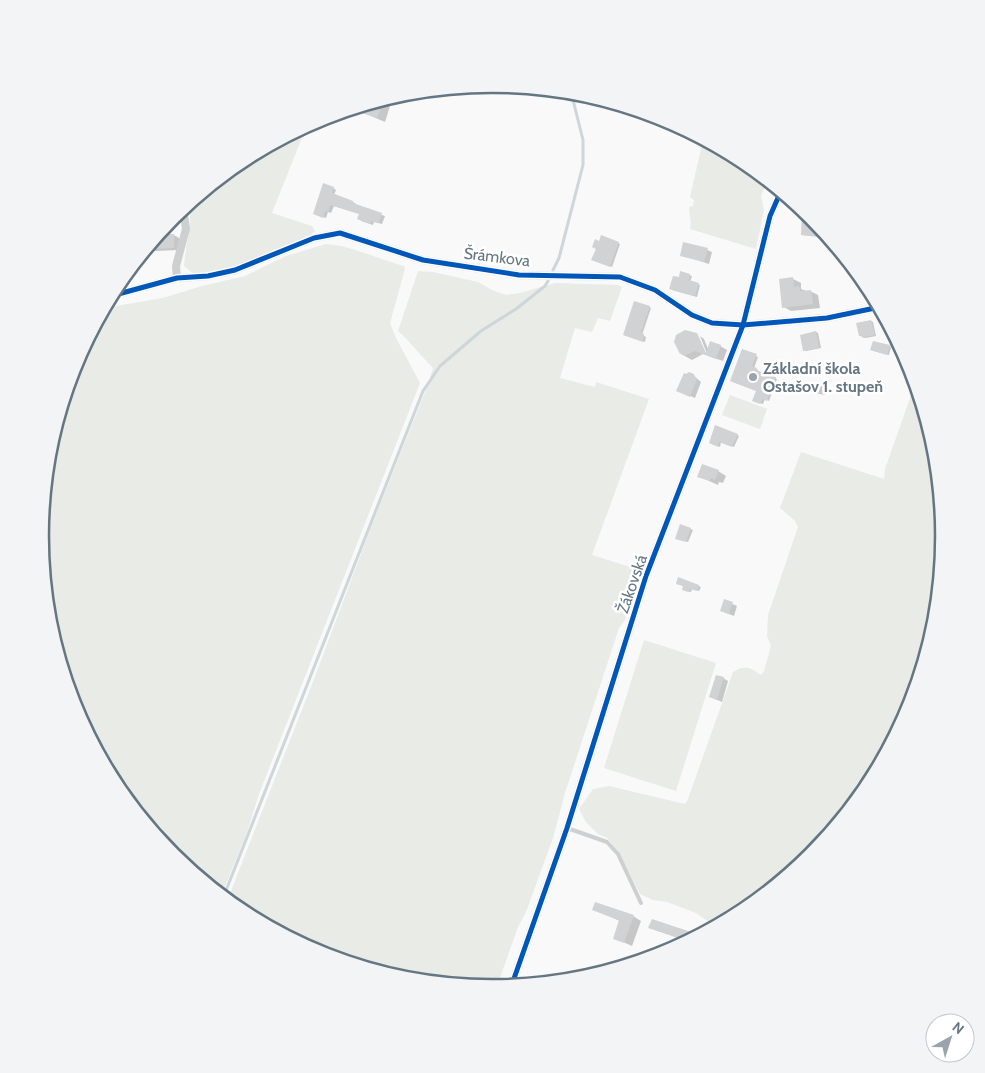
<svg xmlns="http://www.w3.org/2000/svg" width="985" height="1073" font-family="Cabin,sans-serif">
  <rect width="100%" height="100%" fill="#f9f9f9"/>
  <g fill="#e8ebe6">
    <path d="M307,125l-35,88 40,13 3,5 -7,6c-21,9 -95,42 -115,36 -3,-1 -6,-5 -9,-7 1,-19 10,-46 4,-63l53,-43z"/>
    <path d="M702,145l27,8 15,7 24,20 -7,16 3,14 -8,39 -66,-20c2,-9 -1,-14 -1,-22l4,-1 1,-6 -4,-3z"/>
    <path d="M326,244c27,2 51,15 78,22l1,3 -15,54 6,15 24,45 -161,411 -13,41 -25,61 -49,-40 -56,-68 -42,-79 -25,-85 -9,-87 9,-89 26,-85 29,-55 59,-10 39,-12 43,-10 41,-20z"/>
    <path d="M418,271l15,1 45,10 14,8 14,5 14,-2 35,-10 63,2 4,2 -12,34 -12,-3 -6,14 -17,-4 -15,50 35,9 1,-5 53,17 -57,156 51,16 -18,49 -6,8 -54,165 -12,45 -27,74 -8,15 -22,62 -92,-9 -85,-26 -78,-41 -14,-12 87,-222 56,-149 57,-143 6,-19c-12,-12 -22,-26 -35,-37z"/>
    <path d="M916,381l20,68 9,88 -9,88 -26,85 -41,78 -57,69 -68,56 -29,15v-2l-19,-13 -29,-11 -14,-2 -13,-6 -22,-43 -11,-13 -9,-4 -12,-12 -7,-13 14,-20 16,-3 76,18 3,-5 45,-127c11,-7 18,-5 28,3l3,-4 7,-25 -4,-10 1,-21 30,-88 -3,-6 -15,-13 21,-56 83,27 1,-10z"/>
    <polygon points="730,395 767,409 760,429 722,415"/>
    <polygon points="644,640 716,663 676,791 604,768"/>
  </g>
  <g fill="#0003">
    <polygon points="378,101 390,106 385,122 357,110 359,107"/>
    <polygon points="333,188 336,190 334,195 353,202 356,204 355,206 385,216 382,224 374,222 373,225 361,221 360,214 334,206 331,213 328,212 326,218 317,215"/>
    <polygon points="804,209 819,225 819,237 802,235"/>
    <polygon points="157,235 174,235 179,238 179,250 155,251 150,248 150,244"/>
    <polygon points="602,237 620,244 612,267 595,260"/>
    <polygon points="707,250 712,252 709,264 681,255"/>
    <polygon points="681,273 692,276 690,282 700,285 697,297 672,290 679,279"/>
    <polygon points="793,279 801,283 801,289 806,291 810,291 818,295 820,308 791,311 784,307 781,280"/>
    <polygon points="649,307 651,308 642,335 646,337 645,342 627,336"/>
    <polygon points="871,321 873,322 876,336 866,338 860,336 858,324"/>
    <polygon points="816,332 818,333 821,348 806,351 804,350"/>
    <polygon points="895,334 898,341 894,339"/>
    <polygon points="696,335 705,355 703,354 692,360 681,354"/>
    <polygon points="700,336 704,339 708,349 720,346 727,350 723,361 708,356"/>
    <polygon points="889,346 891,347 889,355 874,351"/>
    <polygon points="756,356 758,357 754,368 758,370 758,372 777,379 769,401 765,399 763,404 755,402 757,391 733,382"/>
    <polygon points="693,375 701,382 695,398 683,393"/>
    <polygon points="816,383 827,385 825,395 815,393"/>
    <polygon points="737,435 739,436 734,447 721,442 720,447 712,444"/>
    <polygon points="718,471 726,476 723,483 719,482 718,485 698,476"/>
    <polygon points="681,525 693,530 688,542 678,539"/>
    <polygon points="679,579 701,587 699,591 692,589 691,592 685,591"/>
    <polygon points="725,601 737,606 734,616 721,611"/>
    <polygon points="723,678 728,681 722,702 710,697"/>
    <polygon points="594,910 633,916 641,921 632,946 614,938 620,921"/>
    <polygon points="655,930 691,933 695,936 694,939 690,942"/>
  </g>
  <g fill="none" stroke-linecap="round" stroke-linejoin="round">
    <g stroke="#ced6d9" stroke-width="3">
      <polyline points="553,270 559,258 583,165 583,140 571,92"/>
      <polyline points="223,898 423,391 440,366 481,331 516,309 545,286 548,281"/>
    </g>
  </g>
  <g fill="#d0d2d3">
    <polygon points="384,99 377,118 350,109 378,101"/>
    <polygon points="323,183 334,187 332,193 353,201 353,203 382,213 379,223 371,221 370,224 357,219 359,214 330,205 328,212 325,211 323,218 313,214"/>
    <polygon points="802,208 818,223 817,236 801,235"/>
    <polygon points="159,234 174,234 174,248 146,249"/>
    <polygon points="601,235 619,242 610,267 591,260 596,249 592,247 595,239 599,241"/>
    <polygon points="683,242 708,248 704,262 680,256"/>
    <polygon points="680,271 690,274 689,280 699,283 695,296 669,289 673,276 679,277"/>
    <polygon points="793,277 794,287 799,286 800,291 811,290 813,304 782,308 779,279"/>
    <polygon points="634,301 650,306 641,333 644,334 643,342 623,335"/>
    <polygon points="871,320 875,335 863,338 862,336 859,336 856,323"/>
    <polygon points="685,330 697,333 706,353 710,341 721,345 716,359 695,351 684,356 682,353 680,354 674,342 676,335"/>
    <polygon points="816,331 819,348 803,351 800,335"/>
    <polygon points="873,341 890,345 887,355 870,350"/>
    <polygon points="742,349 757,354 752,366 757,368 756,370 776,377 767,401 763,399 760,404 752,401 756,391 730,381"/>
    <polygon points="689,372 694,374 695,377 697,379 690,397 676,391 684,373 686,374"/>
    <polygon points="715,425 738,434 732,447 719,442 718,447 709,443"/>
    <polygon points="702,464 719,470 715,480 711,478 710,481 697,477"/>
    <polygon points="680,524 691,528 686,542 675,539"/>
    <polygon points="678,577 699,585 697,591 690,589 689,592 682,590 683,586 676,584"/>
    <polygon points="724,599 733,602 729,614 720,611"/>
    <polygon points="716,675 724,677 717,700 709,697"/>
    <polygon points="595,902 634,915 624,943 613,939 619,920 592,910"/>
    <polygon points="652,919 691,932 688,941 648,928"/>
  </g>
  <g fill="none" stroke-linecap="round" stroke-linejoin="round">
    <polyline stroke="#cecfd0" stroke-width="4" points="567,828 607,842 618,854 641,903"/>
    <g stroke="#cecfd0" stroke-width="8">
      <polyline points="177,278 176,266 186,229 183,208"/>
      <polyline points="111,296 177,278 208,276 235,270 314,238 340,233 423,260 519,275 620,277 655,290 692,315 712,323 743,325 827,318 880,307"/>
      <polyline points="511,987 567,828 646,576 743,325 770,216 781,191"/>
    </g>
    <g stroke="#fff" stroke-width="8">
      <g id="cycleway">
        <polyline points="111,296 177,278 208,276 235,270 314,238 340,233 423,260 519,275 620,277 655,290 692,315 712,323 743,325 827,318 880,307"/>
        <polyline points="511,987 567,828 646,576 743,325 770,216 781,191"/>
      </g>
    </g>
    <use href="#cycleway" stroke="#0057b8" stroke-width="5"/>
  </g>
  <circle fill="#99a4ac" stroke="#fff" stroke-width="2" cx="753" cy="377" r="5"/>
  <g text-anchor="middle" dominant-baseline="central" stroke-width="5" stroke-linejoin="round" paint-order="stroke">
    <g font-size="16" fill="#657683" stroke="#fff">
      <text transform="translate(497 257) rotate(7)">Šrámkova</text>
      <text transform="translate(632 584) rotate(-71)">Žákovská</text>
    </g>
    <g font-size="16" font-weight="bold" fill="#657683" stroke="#fff" text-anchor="start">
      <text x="763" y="368">Základní škola<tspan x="763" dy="18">Ostašov 1. stupeň</tspan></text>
    </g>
  </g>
  <path d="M0 0H985V1073H0ZM49 536a443 443 0 1 1 886 0a443 443 0 1 1-886 0Z" fill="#f3f4f5" fill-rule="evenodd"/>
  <path fill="none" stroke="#657683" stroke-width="2.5" d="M49 536a443 443 0 1 1 886 0a443 443 0 1 1-886 0Z"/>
  <g transform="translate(950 1038) rotate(39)"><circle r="24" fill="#ffffff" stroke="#c1c8cd"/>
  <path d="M0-4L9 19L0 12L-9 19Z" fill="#99a4ac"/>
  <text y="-8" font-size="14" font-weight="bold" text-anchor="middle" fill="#657683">N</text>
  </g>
</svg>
